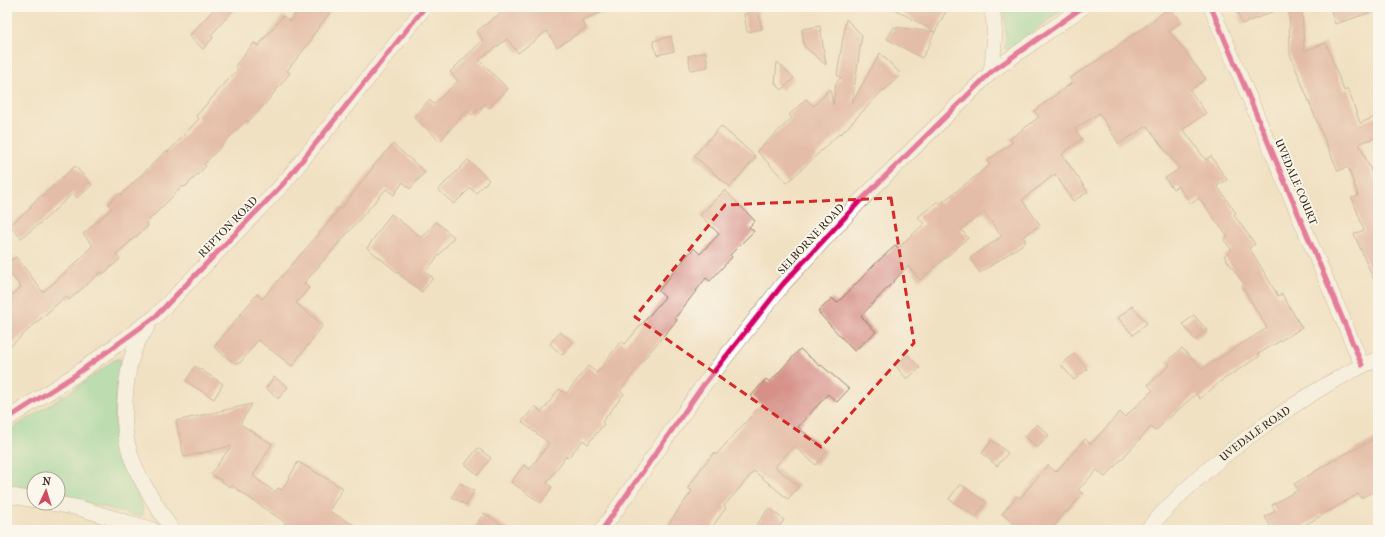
<svg xmlns="http://www.w3.org/2000/svg" width="1385" height="537" font-family="'IM FELL French Canon',serif">
  <rect width="100%" height="100%" fill="#fbf7ec"/>
  <filter id="ink" filterUnits="userSpaceOnUse"><feTurbulence type="fractalNoise" baseFrequency=".025" numOctaves="2"/><feDisplacementMap in="SourceGraphic" scale="8" xChannelSelector="R" yChannelSelector="G"/><feConvolveMatrix kernelMatrix="1 2 1 2 8 2 1 2 1" color-interpolation-filters="sRGB"/></filter>
  <filter id="wash" filterUnits="userSpaceOnUse"><feTurbulence type="fractalNoise" baseFrequency=".012" numOctaves="4" result="noise"/><feDisplacementMap in="SourceGraphic" scale="16" xChannelSelector="R" yChannelSelector="G"/><feGaussianBlur stdDeviation="0.9" result="paint"/><feColorMatrix in="noise" values="0 0 0 0 0 0 0 0 0 0 0 0 0 0 0 0 0 1.4 0 .05"/><feComposite in="paint" operator="in"/></filter>
  <g filter="url(#wash)">
    <rect width="100%" height="100%" fill="#f1e1c3"/>
    <g fill="#7fd79b" stroke="#5d805c">
      <polygon points="1004,7 1065,7 1010,50 1007,50 1005,48 1006,33"/>
      <path d="M119,358l2,2v2c-5,27 -10,63 -2,90 4,16 26,49 24,63l-3,1h-3l-79,-21v-16h-24v11l-27,-5v-53l66,-42 40,-29z"/>
    </g>
    <g id="blocks">
      <g fill="#d69088">
        <polygon points="216,7 236,7 211,35 213,38 203,49 189,36"/>
        <polygon points="301,7 334,7 311,38 312,39 287,71 290,73 265,104 248,122 246,120 204,164 206,166 185,187 183,186 146,223 148,226 116,254 120,259 103,274 101,272 69,300 66,296 7,349 7,300 21,287 7,269 7,263 16,257 43,292 86,254 85,253 93,245 83,234 112,208 108,204 120,193 121,195 166,151 168,152 199,119 196,116 238,69 235,66 254,43 258,46 283,16 290,21"/>
        <polygon points="509,7 611,7 611,9 581,20 586,28 557,47 547,31 518,53 507,39 479,60 508,89 489,108 484,104 472,115 467,110 440,141 414,117 429,100 434,104 458,81 450,72 483,40 477,31"/>
        <polygon points="891,7 948,7 935,32"/>
        <polygon points="1170,7 1181,22 1169,31 1206,79 1190,90 1206,113 1183,129 1206,160 1211,156 1227,180 1217,186 1236,213 1234,215 1255,244 1249,248 1258,262 1278,296 1282,294 1302,328 1258,354 1260,356 1221,381 1200,399 1196,394 1155,431 1151,427 1105,477 1097,470 1078,490 1083,494 1067,512 1066,511 1051,530 1022,530 1002,514 1017,496 1020,498 1048,465 1056,472 1085,439 1091,444 1120,412 1125,417 1153,390 1148,385 1170,365 1167,362 1182,348 1202,369 1267,328 1242,286 1244,284 1224,256 1232,250 1224,240 1228,237 1199,198 1191,204 1178,186 1173,189 1165,178 1179,169 1147,126 1119,144 1099,113 1075,129 1082,139 1062,154 1088,192 1073,201 1055,174 1022,200 1040,225 1023,237 1026,242 980,273 970,258 1002,236 984,212 961,229 968,238 920,280 908,266 861,316 876,332 854,351 818,312 832,298 837,303 878,261 896,245 898,248 924,224 918,217 938,201 940,204 990,165 987,161 1013,142 1010,139 1039,117 1034,111 1073,82 1070,78 1104,56 1143,28"/>
        <polygon points="1236,7 1282,7 1282,8 1242,24"/>
        <polygon points="1289,7 1302,7 1304,51 1326,43 1344,91 1348,89 1360,123 1378,116 1378,137 1359,143 1378,187 1378,289 1354,234 1364,230 1352,198 1358,196 1348,167 1338,171 1320,129 1290,54"/>
        <polygon points="1330,7 1377,7 1378,10 1335,24"/>
        <polygon points="758,11 762,29 747,32 744,14"/>
        <polygon points="846,19 862,35 852,103 880,53 901,74 885,90 884,89 841,134 840,133 787,183 757,151 792,118 789,115 806,99 814,106 830,89 833,105 836,83 841,78 837,75"/>
        <polygon points="820,26 826,65 804,46 802,29"/>
        <polygon points="894,27 935,32 930,42 931,42 922,58 887,39"/>
        <polygon points="671,36 674,51 657,55 653,41"/>
        <polygon points="706,52 708,67 691,70 688,56"/>
        <polygon points="777,62 794,78 782,90 775,83"/>
        <polygon points="721,126 756,157 730,187 694,156"/>
        <polygon points="393,144 425,172 410,189 403,182 394,195 386,189 304,283 309,288 296,303 323,325 292,366 258,340 240,363 234,363 214,347 257,294 262,299 288,269 325,227 339,208 341,209 373,167"/>
        <polygon points="468,160 489,180 476,193 470,188 454,204 438,190"/>
        <polygon points="75,166 92,185 77,198 73,193 43,221 21,238 10,225 31,208 30,206 42,195 42,196"/>
        <polygon points="725,190 755,221 749,227 754,231 730,255 732,257 710,281 706,278 675,318 677,320 648,354 620,391 624,394 602,422 604,424 588,444 583,440 568,458 566,456 547,483 552,487 541,503 511,482 524,465 530,469 549,443 522,422 535,406 542,412 559,389 566,394 588,366 597,373 621,341 625,344 665,297 658,291 681,263 694,248 700,254 719,234 700,215"/>
        <polygon points="391,214 422,238 436,222 454,237 425,272 433,278 422,292 367,248"/>
        <polygon points="1132,306 1147,323 1133,335 1118,318"/>
        <polygon points="1194,315 1207,330 1195,340 1183,324"/>
        <polygon points="560,332 573,342 562,355 550,344"/>
        <polygon points="800,349 820,366 821,365 849,389 837,402 828,394 798,427 827,451 816,465 794,446 775,467 799,486 788,499 754,471 724,506 726,508 710,530 664,530 692,491 688,488 702,467 714,453 716,455 761,405 751,396 766,379 770,382"/>
        <polygon points="1074,354 1087,369 1074,380 1061,365"/>
        <polygon points="908,355 920,368 907,379 895,365"/>
        <polygon points="195,366 223,384 214,399 186,381"/>
        <polygon points="274,377 288,387 278,399 266,388"/>
        <polygon points="252,404 240,424 272,444 253,476 275,492 278,488 282,490 298,462 343,488 329,511 363,530 281,530 286,523 231,485 230,487 211,474 231,446 184,457 176,421"/>
        <polygon points="1037,424 1049,435 1037,448 1025,436"/>
        <polygon points="1378,437 1378,489 1361,498 1358,494 1305,525 1308,530 1273,530 1265,517 1275,511 1272,505 1298,490 1294,484 1331,462 1330,462"/>
        <polygon points="992,440 1008,453 997,466 982,453"/>
        <polygon points="478,448 491,458 478,475 465,464"/>
        <polygon points="460,483 474,491 466,505 452,497"/>
        <polygon points="960,484 986,502 976,517 949,499"/>
        <polygon points="769,508 784,520 777,530 753,530"/>
        <polygon points="484,513 510,530 473,530"/>
      </g>
    </g>
  </g>
  <g filter="url(#ink)">
    <use href="#blocks" fill-opacity="0" stroke="#968670" stroke-width="1"/>
    <g fill="none" stroke-linecap="round" stroke-linejoin="round">
      <g stroke="#968670" stroke-width="16">
        <g id="street">
          <polyline points="1211,7 1362,365"/>
          <path d="M991,72c3,-22 6,-43 0,-65"/>
          <path d="M148,326c-3,5 -7,10 -10,15 -13,26 -17,78 -10,105 8,31 28,58 44,84"/>
          <polyline points="7,419 75,375 155,317 284,183 425,7"/>
          <polyline points="7,495 34,500"/>
          <polyline points="51,503 79,508 153,530"/>
          <polyline points="602,530 702,387 783,284 859,202 991,72 1083,7"/>
          <path id="s1" d="M1147,530c42,-48 92,-89 146,-124 27,-18 55,-35 85,-47"/>
        </g>
      </g>
      <use href="#street" stroke="#fff" stroke-width="15"/>
      <g stroke="#fbf7ec" stroke-width="8">
        <g id="cycleway">
          <polyline points="1211,7 1362,365"/>
          <polyline points="7,419 75,375 155,317 284,183 425,7"/>
          <polyline points="602,530 702,387 783,284 859,202 991,72 1083,7"/>
        </g>
      </g>
      <use href="#cycleway" stroke="#d6006c" stroke-width="5"/>
    </g>
  </g>
  <path d="M0 0H1385V537H0ZM891,198l23,145 -93,104 -186,-130 90,-112z" fill="#f1e1c3" fill-opacity=".55" fill-rule="evenodd"/>
  <path fill="none" stroke="#d62828" stroke-width="3" stroke-dasharray="8 5" stroke-linejoin="round" d="M891,198l23,145 -93,104 -186,-130 90,-112z"/>
  <g text-anchor="middle" dominant-baseline="central" stroke-width="3.5" stroke-linejoin="round" paint-order="stroke">
    <g font-size="11" fill="#3b2a1e" stroke="#fbf7ec">
      <text transform="translate(1296 182) rotate(67)">UVEDALE COURT</text>
      <text transform="translate(228 227) rotate(-46)">REPTON ROAD</text>
      <text transform="translate(811 239) rotate(-47)">SELBORNE ROAD</text>
      <text stroke="none"><textPath href="#s1" startOffset="145">UVEDALE ROAD</textPath></text>
    </g>
  </g>
  <rect width="1385" height="537" fill="none" stroke="#fbf7ec" stroke-width="24"/>
  <g transform="translate(46 491) rotate(4)"><circle r="19" fill="#fbf7ec" stroke="#aea59a"/>
  <path d="M0-3L7 15L0 10L-7 15Z" fill="#d1495b"/>
  <text y="-6" font-size="11" font-weight="bold" text-anchor="middle" fill="#3b2a1e">N</text>
  </g>
</svg>
